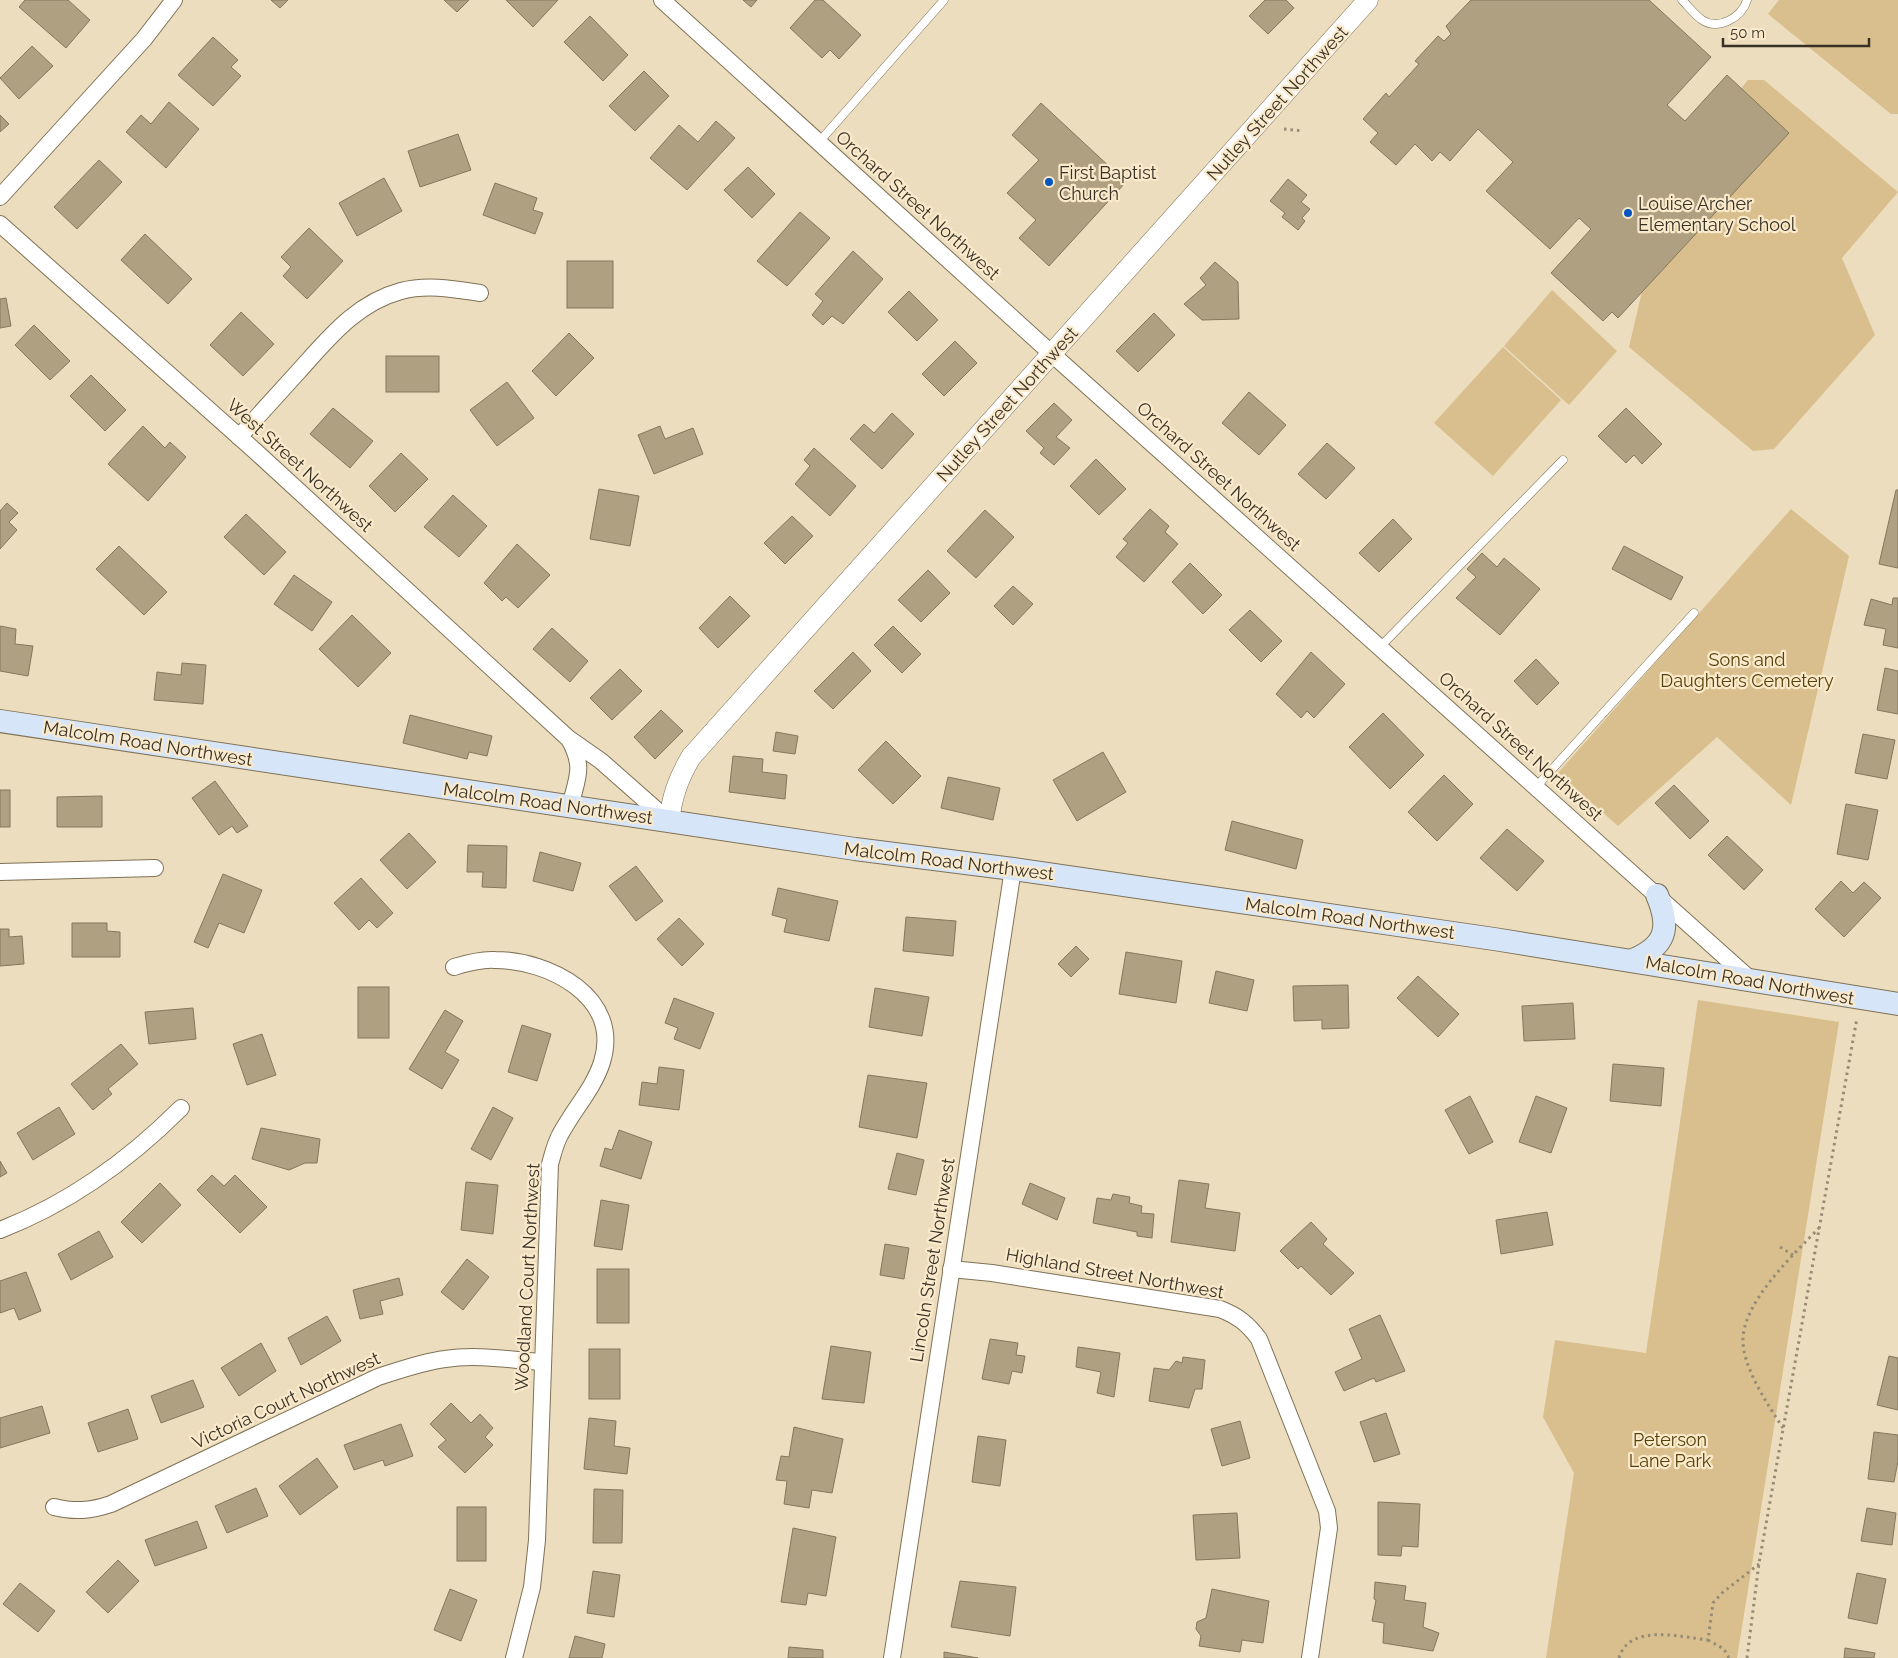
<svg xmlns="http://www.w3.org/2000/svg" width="1898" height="1658" font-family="Raleway,sans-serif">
  <rect width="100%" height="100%" fill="#ecddbe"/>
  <g fill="#d8bf8d">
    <polygon points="1779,0 1898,0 1898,114 1891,114 1768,14"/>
    <polygon points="1748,80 1764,80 1898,192 1842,258 1875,335 1774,449 1753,451 1629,347 1647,270 1630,220"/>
    <polygon points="1552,290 1617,351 1569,405 1504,346"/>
    <polygon points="1503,347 1561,400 1493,476 1434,423"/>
    <polygon points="1791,509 1849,556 1791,805 1717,737 1618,826 1558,773"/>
    <polygon points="1698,1000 1839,1022 1737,1658 1546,1658 1574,1473 1543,1417 1555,1340 1646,1353"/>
  </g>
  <g fill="#afa082" stroke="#85775a">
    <polygon points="25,0 68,0 90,20 66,48 19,7"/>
    <polygon points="271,0 288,0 280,8"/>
    <polygon points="444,0 469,0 457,12"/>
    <polygon points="506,0 558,0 533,27"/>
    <polygon points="743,0 757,0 751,7"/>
    <polygon points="815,0 823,0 861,35 839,59 830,50 822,58 790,28"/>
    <polygon points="1265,0 1286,0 1294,8 1268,34 1249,16"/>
    <polygon points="1471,0 1649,0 1711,57 1667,105 1685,121 1727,75 1789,133 1618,318 1612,312 1603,321 1551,273 1591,229 1579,218 1550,249 1486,191 1513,162 1478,129 1450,161 1440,152 1432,161 1415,144 1396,165 1370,142 1378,133 1363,119 1386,93 1389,97 1419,64 1415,61 1438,36 1444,41 1451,34 1446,26"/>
    <polygon points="590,16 628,55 603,81 564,42"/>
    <polygon points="213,37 238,60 231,67 241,76 213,106 178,75"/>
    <polygon points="32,46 53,66 19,99 0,78"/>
    <polygon points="644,71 669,96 635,131 609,106"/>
    <polygon points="169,102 199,129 166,168 126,132 141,115 151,124"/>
    <polygon points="1041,103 1126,182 1049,266 1019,238 1036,220 1007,193 1039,160 1012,135"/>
    <polygon points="0,115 9,124 0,132"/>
    <polygon points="716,121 735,138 687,190 650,158 679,125 698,142"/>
    <polygon points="458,134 471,170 420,187 408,151"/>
    <polygon points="99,160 122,182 77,229 54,207"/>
    <polygon points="748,167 775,194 752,218 724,190"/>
    <polygon points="384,178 402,211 357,236 339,203"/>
    <polygon points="1288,179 1307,195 1301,202 1310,209 1302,218 1305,221 1298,230 1282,217 1285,213 1270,201"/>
    <polygon points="495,183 537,198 533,210 543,213 535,234 483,215"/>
    <polygon points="800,212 830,238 787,286 757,261"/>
    <polygon points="309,228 343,261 307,299 283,276 291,267 281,257"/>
    <polygon points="145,234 192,279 168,304 121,260"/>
    <polygon points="853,251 883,279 843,324 832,316 823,325 812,315 823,301 815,294"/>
    <rect x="567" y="261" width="46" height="47"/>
    <polygon points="1215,262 1238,282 1239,319 1202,320 1184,304 1206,285 1200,278"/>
    <polygon points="909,291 938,320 917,341 888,312"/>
    <polygon points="6,298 11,326 0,328 0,299"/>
    <polygon points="241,312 274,344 243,376 210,345"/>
    <polygon points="1154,313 1175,335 1138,372 1116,351"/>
    <polygon points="34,325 70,361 50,380 15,345"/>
    <polygon points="569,333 594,358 556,396 532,371"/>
    <polygon points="955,341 977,363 944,396 922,374"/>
    <rect x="386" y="356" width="53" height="36"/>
    <polygon points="91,375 126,410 105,431 70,396"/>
    <polygon points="507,382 534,418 497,446 470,410"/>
    <polygon points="1249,392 1286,425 1259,455 1222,423"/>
    <polygon points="1054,403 1072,420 1056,437 1070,448 1054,465 1040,453 1044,448 1026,431"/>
    <polygon points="333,408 373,441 350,468 310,434"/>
    <polygon points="1626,408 1662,444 1642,464 1634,455 1626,463 1598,436"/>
    <polygon points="892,413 914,434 882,469 850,439 864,424 874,433"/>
    <polygon points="143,426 165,448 170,442 186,457 148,501 108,464"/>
    <polygon points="660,426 665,439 693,428 703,454 654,474 638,435"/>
    <polygon points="1327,443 1355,468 1326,499 1298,474"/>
    <polygon points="814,448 856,486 830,516 795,484 810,466 804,460"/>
    <polygon points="401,453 428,479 395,512 369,486"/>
    <polygon points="1096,459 1126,489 1099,515 1070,486"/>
    <polygon points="599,489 639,496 630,546 590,539"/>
    <polygon points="1896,490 1898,490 1898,568 1879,564"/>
    <polygon points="453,495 487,526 459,557 424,527"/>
    <polygon points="7,503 18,513 9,522 17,530 0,549 0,511"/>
    <polygon points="1150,509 1169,526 1165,532 1178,544 1144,582 1116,557 1128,543 1123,539"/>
    <polygon points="985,510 1014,537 976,578 947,551"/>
    <polygon points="246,514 286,552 264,575 224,537"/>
    <polygon points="792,516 813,536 785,564 764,543"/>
    <polygon points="1393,519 1412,539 1379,572 1359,553"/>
    <polygon points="517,544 550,575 518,608 506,597 502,601 484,583"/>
    <polygon points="119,546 167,592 144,615 96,569"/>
    <polygon points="1624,546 1683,577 1671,600 1612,569"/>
    <polygon points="1482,553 1497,567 1504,558 1540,589 1500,635 1456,598 1476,577 1467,569"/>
    <polygon points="1190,563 1222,595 1203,614 1172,582"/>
    <polygon points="928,570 950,593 921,622 898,600"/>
    <polygon points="294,575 332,602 312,631 274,604"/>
    <polygon points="1013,586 1033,604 1013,625 994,606"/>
    <polygon points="730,596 750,616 718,648 699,628"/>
    <polygon points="1893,598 1898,598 1898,648 1883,645 1886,629 1864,625 1871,599 1892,605"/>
    <polygon points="1250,610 1282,641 1261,662 1229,630"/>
    <polygon points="352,615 391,653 358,687 319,649"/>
    <polygon points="0,626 16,629 15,644 33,646 28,676 0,671"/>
    <polygon points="893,626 921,654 902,673 874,645"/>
    <polygon points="552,628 588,661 570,682 533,649"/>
    <polygon points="853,652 871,671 833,709 814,691"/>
    <polygon points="1311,652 1345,684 1314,718 1307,711 1301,718 1276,694"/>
    <polygon points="1536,659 1559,683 1537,705 1514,681"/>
    <polygon points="182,663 206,665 203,704 154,700 157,672 181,675"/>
    <polygon points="1885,668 1898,671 1898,714 1877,710"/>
    <polygon points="620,669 642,691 612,720 590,698"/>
    <polygon points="661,710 683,731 655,759 634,737"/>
    <polygon points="1383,713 1424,755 1390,789 1349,747"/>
    <polygon points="410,715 492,736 487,756 469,752 467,759 403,743"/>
    <polygon points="776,732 798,736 795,754 773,751"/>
    <polygon points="1863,734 1895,740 1887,779 1855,773"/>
    <polygon points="886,741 921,776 893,804 858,770"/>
    <polygon points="1103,752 1126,792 1077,821 1053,780"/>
    <polygon points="733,756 763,759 762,772 787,775 785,799 729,792"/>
    <polygon points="1444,775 1473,804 1437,841 1408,812"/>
    <polygon points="948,777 1000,788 993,820 941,808"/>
    <polygon points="215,781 248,826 237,833 232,826 219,835 192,798"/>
    <polygon points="1674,785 1709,821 1690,839 1655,803"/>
    <rect x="0" y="790" width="10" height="37"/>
    <polygon points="102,796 102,827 57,827 57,797"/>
    <polygon points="1846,804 1878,810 1868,860 1837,854"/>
    <polygon points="1232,821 1303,840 1296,869 1225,850"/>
    <polygon points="1507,829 1544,861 1517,891 1480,858"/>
    <polygon points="409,833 436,862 407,889 380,860"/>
    <polygon points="1727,836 1763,870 1744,890 1708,855"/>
    <polygon points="468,845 507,846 506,888 482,887 483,872 467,872"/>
    <polygon points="540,852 581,863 573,891 533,881"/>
    <polygon points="636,866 663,901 636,921 609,886"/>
    <polygon points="223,874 262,890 244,933 219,923 208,948 194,942"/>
    <polygon points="361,878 393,913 377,928 369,920 359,930 334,903"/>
    <polygon points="1841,881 1853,893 1864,882 1881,898 1844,937 1815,909"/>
    <polygon points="778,888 838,901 829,941 784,932 787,919 772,915"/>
    <polygon points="906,917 956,921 953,956 903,951"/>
    <polygon points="679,918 704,944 682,966 657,939"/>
    <polygon points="72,923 107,923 107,931 120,932 120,957 72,957"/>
    <polygon points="0,929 9,929 9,937 22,936 24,964 0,966"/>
    <polygon points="1076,946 1089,959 1071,977 1058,964"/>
    <polygon points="1126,952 1182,961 1176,1003 1119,994"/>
    <polygon points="1216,971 1254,980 1247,1011 1209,1003"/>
    <polygon points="1418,976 1459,1014 1438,1037 1397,998"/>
    <polygon points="1348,985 1349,1028 1322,1029 1322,1020 1294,1021 1293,986"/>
    <rect x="358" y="987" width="31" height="51"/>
    <polygon points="875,988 929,997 922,1036 869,1027"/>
    <polygon points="674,998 714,1013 700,1049 674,1039 678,1028 665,1023"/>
    <polygon points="1573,1003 1575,1039 1524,1041 1522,1006"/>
    <polygon points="193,1008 196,1039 149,1044 145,1012"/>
    <polygon points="445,1010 463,1021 445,1052 459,1060 442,1089 409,1069"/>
    <polygon points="522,1025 551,1034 537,1081 508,1072"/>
    <polygon points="262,1034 276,1075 247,1085 233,1044"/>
    <polygon points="121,1044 138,1064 108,1089 112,1094 93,1110 71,1084"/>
    <polygon points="1613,1064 1664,1068 1661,1106 1610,1101"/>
    <polygon points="659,1067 684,1070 679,1110 639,1105 642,1082 657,1084"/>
    <polygon points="868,1075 927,1083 917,1138 859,1127"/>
    <polygon points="1470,1096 1493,1142 1469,1154 1445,1110"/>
    <polygon points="1536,1096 1567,1108 1551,1153 1519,1142"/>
    <polygon points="59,1107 75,1134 33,1160 17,1133"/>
    <polygon points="493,1107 513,1118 491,1160 471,1149"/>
    <polygon points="261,1128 320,1139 317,1163 305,1163 289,1170 252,1159"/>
    <polygon points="619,1130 652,1142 641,1179 600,1166 605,1148 612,1150"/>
    <polygon points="897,1153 924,1160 916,1195 888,1189"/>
    <polygon points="0,1161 7,1173 0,1177"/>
    <polygon points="212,1175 224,1186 235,1175 267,1207 240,1233 197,1190"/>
    <polygon points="1179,1180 1209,1184 1205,1208 1240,1213 1235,1251 1171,1242"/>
    <polygon points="466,1182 498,1185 493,1234 461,1230"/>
    <polygon points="160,1183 181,1205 142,1243 121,1222"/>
    <polygon points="1030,1183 1065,1198 1057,1220 1022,1204"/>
    <polygon points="1113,1194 1130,1197 1129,1203 1142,1206 1141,1213 1154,1214 1152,1238 1137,1236 1137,1232 1093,1223 1097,1198 1111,1200"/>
    <polygon points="601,1200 629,1205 622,1250 594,1246"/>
    <polygon points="1547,1212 1553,1245 1501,1254 1496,1220"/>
    <polygon points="1311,1222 1327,1239 1323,1244 1354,1273 1331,1295 1301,1266 1298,1269 1280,1251"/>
    <polygon points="99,1231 113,1257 71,1280 58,1254"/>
    <polygon points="885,1244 909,1248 904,1279 880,1275"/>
    <polygon points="467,1259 489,1277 463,1310 441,1292"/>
    <rect x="597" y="1269" width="32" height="54"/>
    <polygon points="26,1272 41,1311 19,1320 14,1308 0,1313 0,1281"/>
    <polygon points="399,1278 403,1295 380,1301 383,1314 360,1319 353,1290"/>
    <polygon points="1380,1315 1405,1371 1376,1382 1374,1378 1344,1391 1335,1372 1362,1359 1349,1329"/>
    <polygon points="327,1316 341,1341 301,1365 288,1338"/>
    <polygon points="990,1339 1018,1343 1016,1355 1025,1356 1022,1373 1012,1371 1009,1384 982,1379"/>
    <polygon points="261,1343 276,1371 239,1396 221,1368"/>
    <polygon points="831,1346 871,1352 864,1403 822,1399"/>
    <polygon points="1078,1347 1120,1353 1114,1397 1097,1393 1101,1372 1076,1367"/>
    <rect x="589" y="1349" width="31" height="50"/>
    <polygon points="1889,1356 1898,1358 1898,1410 1877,1405"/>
    <polygon points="1183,1357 1205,1360 1202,1389 1195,1389 1189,1408 1149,1401 1154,1368 1169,1370 1176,1361 1182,1363"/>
    <polygon points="193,1380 204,1407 161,1423 151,1396"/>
    <polygon points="451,1403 471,1423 480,1414 493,1428 485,1437 493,1445 465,1473 438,1447 446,1440 430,1424"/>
    <polygon points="42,1406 50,1433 0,1448 0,1418"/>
    <polygon points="128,1409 138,1439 98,1452 88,1423"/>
    <polygon points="1386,1413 1400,1454 1374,1462 1360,1422"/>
    <polygon points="589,1418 616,1421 614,1446 630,1448 627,1474 584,1469"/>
    <polygon points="1240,1421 1250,1458 1222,1466 1211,1429"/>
    <polygon points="401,1424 413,1456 385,1466 383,1460 354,1470 344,1445"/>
    <polygon points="794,1427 843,1439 832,1493 812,1490 809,1508 784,1504 787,1481 776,1480 781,1456 789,1457"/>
    <polygon points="1874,1432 1898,1435 1898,1461 1894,1482 1868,1479"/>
    <polygon points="978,1436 1006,1440 1000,1486 972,1482"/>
    <polygon points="317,1458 338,1487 300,1515 279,1486"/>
    <polygon points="256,1488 268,1516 227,1533 215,1506"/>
    <polygon points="594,1489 623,1490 622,1543 593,1543"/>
    <polygon points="1378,1502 1420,1504 1418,1547 1402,1546 1401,1556 1378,1555"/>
    <rect x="457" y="1507" width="29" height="54"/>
    <polygon points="1867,1508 1896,1513 1892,1545 1861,1541"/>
    <polygon points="1237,1513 1240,1558 1196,1560 1193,1515"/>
    <polygon points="197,1521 207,1548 155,1566 145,1540"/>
    <polygon points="793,1528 836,1537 826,1596 808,1593 806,1605 781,1602"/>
    <polygon points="118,1560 139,1581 108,1613 86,1592"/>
    <polygon points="593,1571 620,1575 614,1617 587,1613"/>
    <polygon points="1857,1573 1886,1579 1877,1624 1848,1618"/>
    <polygon points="960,1581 1016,1587 1010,1636 951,1627"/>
    <polygon points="1375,1582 1406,1586 1404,1600 1426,1603 1423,1627 1439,1633 1433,1651 1383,1643 1384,1623 1372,1621 1376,1600 1374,1599"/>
    <polygon points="20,1583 55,1611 38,1632 3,1604"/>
    <polygon points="450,1589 477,1600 461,1641 434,1630"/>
    <polygon points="1212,1589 1269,1601 1263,1643 1242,1640 1240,1652 1199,1646 1201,1636 1196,1629 1197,1622 1206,1618"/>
    <polygon points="575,1636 605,1644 602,1658 569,1658"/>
    <polygon points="789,1647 823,1650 823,1658 788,1658"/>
    <polygon points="1845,1648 1875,1653 1874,1658 1844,1658"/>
    <polygon points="944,1652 978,1658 944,1658"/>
  </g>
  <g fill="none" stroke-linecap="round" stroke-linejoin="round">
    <g stroke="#7f7155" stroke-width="9">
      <g id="service">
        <path d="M1682,0c6,6 13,15 20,20 17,11 40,-3 45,-20"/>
        <polyline points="819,142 944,0"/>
        <polyline points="1380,647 1563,460"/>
        <polyline points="1536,787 1694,613"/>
      </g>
    </g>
    <g stroke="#7f7155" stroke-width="18">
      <g id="minor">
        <polyline points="662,0 1052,354 1751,980"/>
        <polyline points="0,197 144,39 174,0"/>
        <path d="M0,224l254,226 315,289c16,29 8,38 1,68"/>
        <path d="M239,437c20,-22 40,-44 59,-65 30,-33 58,-69 103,-81 26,-7 53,-2 79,2"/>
        <polyline points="571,740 601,761 669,821"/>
        <polyline points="0,872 155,868"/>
        <path d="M454,967c13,-4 27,-8 41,-7 54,0 127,37 107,102 -8,26 -29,48 -42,73 -5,9 -7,19 -10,29l-13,376 -5,47 -18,71"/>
        <path d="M0,1230c70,-27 128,-69 181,-122"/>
        <path d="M951,1269l41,4 228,36c18,7 28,15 39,30l68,172 2,17 -19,130"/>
        <path d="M54,1507c21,5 36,4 57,-3l267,-127c22,-7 44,-15 67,-18 32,-5 66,1 97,3"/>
        <polyline points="892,1658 1013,869"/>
      </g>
    </g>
    <g stroke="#7f7155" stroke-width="21">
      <path id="tertiary" d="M669,821c3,-24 9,-42 22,-64l677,-757"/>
    </g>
    <g stroke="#7f7155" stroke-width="24">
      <g id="secondary">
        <polyline points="0,721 855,849 1013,869 1494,939 1898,1004"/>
        <path d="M1633,960c33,-14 38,-32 24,-65"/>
      </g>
    </g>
    <g stroke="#968c76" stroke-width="3" stroke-dasharray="2.5 4" stroke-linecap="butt">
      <polyline points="1284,129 1303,131"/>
      <polyline points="1780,1247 1793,1255"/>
      <path d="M1783,1428c-15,-23 -42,-63 -40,-91 3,-38 51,-83 76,-109"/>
      <polyline points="1708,1640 1724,1649 1729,1658"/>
      <path d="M1619,1658c10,-35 62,-21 89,-18l5,-37 9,-10 37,-29"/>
      <polyline points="1747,1658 1759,1563 1857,1018"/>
    </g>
    <use href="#service" stroke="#fff" stroke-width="8"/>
    <use href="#minor" stroke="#fff" stroke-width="16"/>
    <use href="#tertiary" stroke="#fff" stroke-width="20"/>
    <use href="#secondary" stroke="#d7e5f8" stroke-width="22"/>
  </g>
  <g fill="#0155bf" stroke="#faeacb" stroke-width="2">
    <circle cx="1049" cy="182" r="5"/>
    <circle cx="1628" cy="213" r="5"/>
  </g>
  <g text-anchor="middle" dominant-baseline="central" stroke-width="4.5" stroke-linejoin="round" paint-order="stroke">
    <g font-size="18" fill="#383226" stroke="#faeacb">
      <text transform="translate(1277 103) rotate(-48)">Nutley Street Northwest</text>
      <text transform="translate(918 205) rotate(42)">Orchard Street Northwest</text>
      <text transform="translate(1007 404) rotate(-48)">Nutley Street Northwest</text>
      <text transform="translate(300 465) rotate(42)">West Street Northwest</text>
      <text transform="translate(1219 476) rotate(42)">Orchard Street Northwest</text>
      <text transform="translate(148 743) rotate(9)">Malcolm Road Northwest</text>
      <text transform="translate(1521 746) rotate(42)">Orchard Street Northwest</text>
      <text transform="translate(548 803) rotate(8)">Malcolm Road Northwest</text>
      <text transform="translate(949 861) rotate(7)">Malcolm Road Northwest</text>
      <text transform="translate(1350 918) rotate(8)">Malcolm Road Northwest</text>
      <text transform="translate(1750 980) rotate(10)">Malcolm Road Northwest</text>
      <text transform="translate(932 1260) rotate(-81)">Lincoln Street Northwest</text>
      <text transform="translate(1115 1273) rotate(10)">Highland Street Northwest</text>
      <text transform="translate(527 1277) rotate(-87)">Woodland Court Northwest</text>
      <text transform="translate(286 1400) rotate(-25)">Victoria Court Northwest</text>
    </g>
    <g font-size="18" fill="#383226" stroke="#faeacb" text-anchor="start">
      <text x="1059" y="172">First Baptist<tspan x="1059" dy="21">Church</tspan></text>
      <text x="1638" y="203">Louise Archer<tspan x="1638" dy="21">Elementary School</tspan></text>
    </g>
    <g font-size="18" fill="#57410b" stroke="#faeacb">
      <text x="1747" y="659">Sons and<tspan x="1747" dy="21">Daughters Cemetery</tspan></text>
      <text x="1670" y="1439">Peterson<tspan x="1670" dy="21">Lane Park</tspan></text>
    </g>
  </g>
  <path d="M1723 38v8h146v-8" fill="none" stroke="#383226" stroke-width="2.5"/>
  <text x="1730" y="38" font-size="15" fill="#383226" stroke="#faeacb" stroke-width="4" paint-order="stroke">50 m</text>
</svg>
